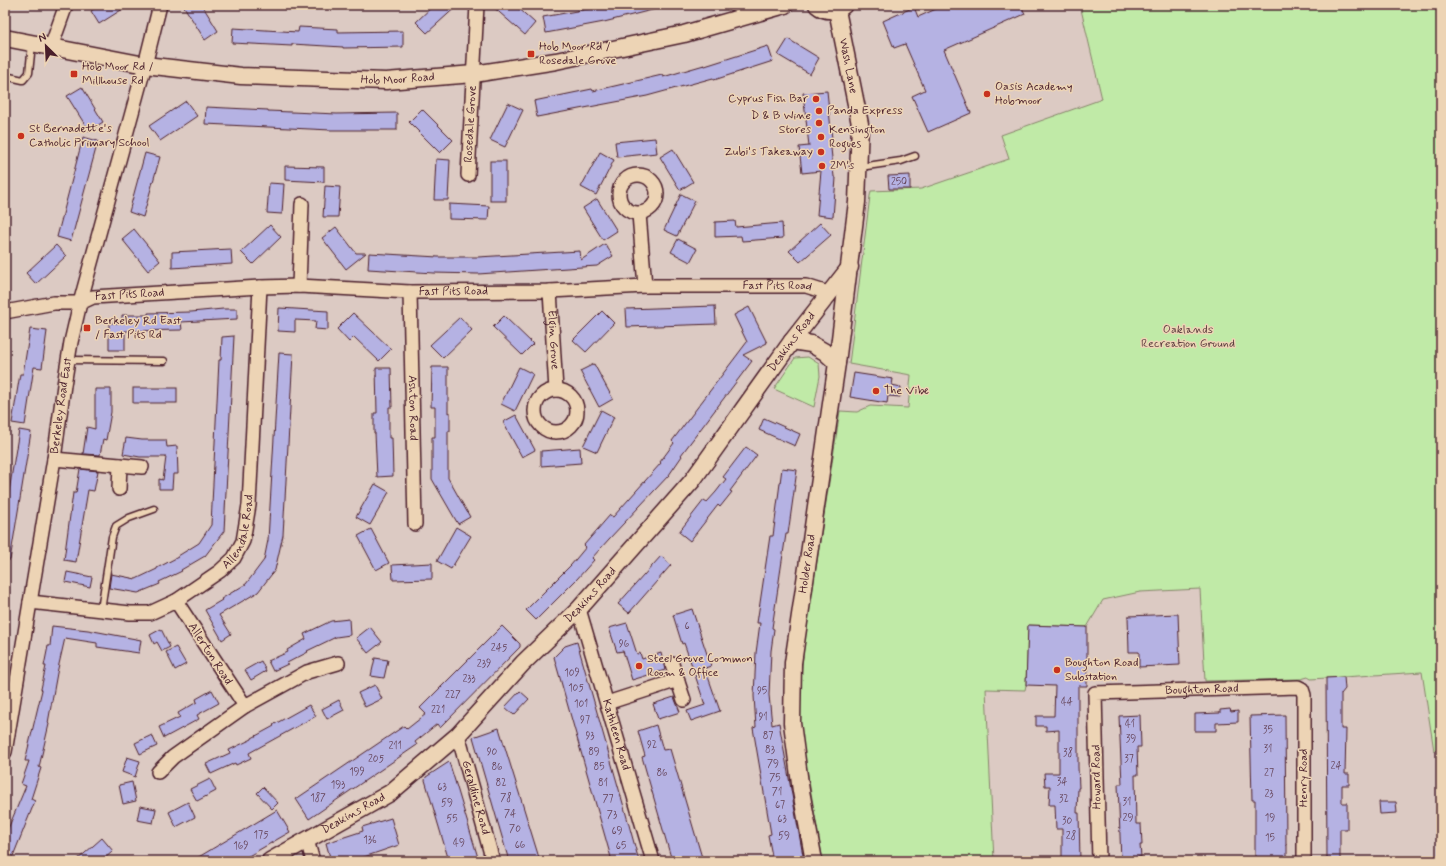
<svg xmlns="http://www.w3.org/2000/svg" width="1446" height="866" font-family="Mynerve,sans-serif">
  <rect width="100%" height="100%" fill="#dccac3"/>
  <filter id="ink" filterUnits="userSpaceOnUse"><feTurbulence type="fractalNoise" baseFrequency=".025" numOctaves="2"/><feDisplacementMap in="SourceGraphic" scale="8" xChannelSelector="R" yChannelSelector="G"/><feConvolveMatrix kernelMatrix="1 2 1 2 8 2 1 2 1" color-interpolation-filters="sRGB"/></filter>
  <g filter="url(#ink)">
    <g fill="#c0eaa7" stroke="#858469">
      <polygon points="1080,5 1441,5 1441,749 1434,751 1422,672 1311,679 1308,677 1301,679 1205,681 1200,589 1140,592 1103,600 1087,627 1028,625 1026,685 1025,690 986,689 994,861 823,861 803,747 799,716 799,696 804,646 840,411 857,412 870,406 908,408 911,375 849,364 870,196 871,191 921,189 1009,159 1001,135 1102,99"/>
      <polygon points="808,357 819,364 820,376 814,407 774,389 795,358"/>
    </g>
    <g fill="#b5b2e3" stroke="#4a1f2b">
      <polygon points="100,5 129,5 99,24 91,11"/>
      <polygon points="183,5 202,5 218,31 205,40"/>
      <polygon points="434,5 458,5 427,33 416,22"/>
      <polygon points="491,5 515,5 535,23 525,35"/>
      <polygon points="610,5 656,5 656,9 604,22 546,33 543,17"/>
      <polygon points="945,5 1021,5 1025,14 944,50 971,113 928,132 912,96 925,90 905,44 894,48 883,21 914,7 918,17"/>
      <polygon points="299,27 338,29 338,32 403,31 403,47 343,48 343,47 292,44 292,46 232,43 233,28 298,32"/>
      <polygon points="788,39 819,58 810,74 778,55"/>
      <polygon points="768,46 773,61 714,80 713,78 647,96 537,117 534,101 592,89 593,91 662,75 663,77 704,65 705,66"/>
      <polygon points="82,87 103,122 89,131 67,96"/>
      <polygon points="827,91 832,139 830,139 834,177 836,178 833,217 817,215 821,171 802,173 799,147 809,146 803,93"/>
      <polygon points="186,101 197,116 160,141 149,126"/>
      <polygon points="508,103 523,110 505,147 490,140"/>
      <polygon points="206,107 268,110 268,111 337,114 397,113 397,130 331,130 205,124"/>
      <polygon points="422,109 453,140 440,153 409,122"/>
      <polygon points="83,137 98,141 71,241 57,237"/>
      <polygon points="655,138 657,153 617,157 615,142"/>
      <polygon points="673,149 693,182 680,190 660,157"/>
      <polygon points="600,152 614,160 596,195 581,187"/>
      <polygon points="145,153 160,157 143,217 129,212"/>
      <polygon points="436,159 450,160 448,200 434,200"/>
      <rect x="490" y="161" width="16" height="40"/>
      <polygon points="285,166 324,167 324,182 285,180"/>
      <polygon points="910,175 910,189 889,189 888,176"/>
      <polygon points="269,183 284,184 282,214 267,213"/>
      <polygon points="325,186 340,187 338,217 323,217"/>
      <polygon points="681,194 695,201 677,236 664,230"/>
      <polygon points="597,199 617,231 603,240 583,208"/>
      <polygon points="449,204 489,206 488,220 449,219"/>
      <polygon points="735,221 736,227 782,223 783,238 742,241 741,236 715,237 715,222"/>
      <polygon points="820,223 831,235 800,262 789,251"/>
      <polygon points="270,225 281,237 253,264 241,252"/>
      <polygon points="336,227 356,253 366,253 346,269 322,238"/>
      <polygon points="134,229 160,261 148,271 122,239"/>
      <polygon points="678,239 697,249 690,262 671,252"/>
      <polygon points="605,244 613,256 597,266 478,274 434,273 368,269 369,253 438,257 478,257 580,251 581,260"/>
      <polygon points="56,245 66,256 36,284 26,273"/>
      <polygon points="231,249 232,264 172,268 172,252"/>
      <polygon points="715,306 716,324 627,327 626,309"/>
      <polygon points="749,307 767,343 743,355 752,361 681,455 682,456 669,475 609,539 592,558 594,560 577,579 536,620 526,610 571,565 586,547 584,545 610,515 613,517 661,463 660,462 674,443 672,441 747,342 734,315"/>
      <polygon points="279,308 328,311 328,330 315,329 316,321 295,320 295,332 278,331"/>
      <polygon points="223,309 237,309 237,319 181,322 182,330 125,331 125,350 109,350 109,323 122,323 122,315 148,315 148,313 191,312"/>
      <polygon points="602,311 614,323 586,352 573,340"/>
      <polygon points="353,313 391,349 379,361 354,337 349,342 337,329"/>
      <polygon points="504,316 533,344 522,355 493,327"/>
      <polygon points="460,317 472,330 443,358 430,345"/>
      <polygon points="30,329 47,331 42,368 34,367 25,425 12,423 20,374 23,374"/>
      <polygon points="234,336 224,531 205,556 181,570 182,571 159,582 160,584 138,593 109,588 111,574 136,579 157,569 157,568 178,557 178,556 199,543 211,525 218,381 219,360 221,360 222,337"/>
      <polygon points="279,353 293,354 283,535 275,570 258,592 219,615 231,634 222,640 205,610 222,600 221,599 246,584 264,560 268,540"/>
      <polygon points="594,364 613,399 599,407 580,371"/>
      <polygon points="432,367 448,367 448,413 450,412 450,431 448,431 448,478 470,517 458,524 432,479 432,437 435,437 435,407 431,407"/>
      <polygon points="519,367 533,374 515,411 501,404"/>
      <polygon points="376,368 391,368 392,407 389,407 389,438 392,438 393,476 377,477 375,433 374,433 374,413 377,413"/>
      <polygon points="854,373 893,379 892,385 901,387 900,397 888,396 887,403 850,397"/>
      <rect x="133" y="388" width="44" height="15"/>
      <polygon points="95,389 111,389 111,412 106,440 103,439 100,455 83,454 87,427 95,429"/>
      <polygon points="601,410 614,417 597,452 583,446"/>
      <polygon points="516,415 535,450 522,457 503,422"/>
      <polygon points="764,418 800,434 795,446 759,430"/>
      <polygon points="19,430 31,432 10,560 5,560 5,516"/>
      <polygon points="126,438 142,440 166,440 167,447 177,446 178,474 173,474 172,489 159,489 159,479 163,480 166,457 140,457 123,454"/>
      <polygon points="746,447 757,455 730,491 732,492 720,507 718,505 690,541 679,532 704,500 707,502 716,492 726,479 723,477"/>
      <polygon points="580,448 581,463 541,466 541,451"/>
      <polygon points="782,468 797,470 788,534 786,534 772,628 774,629 771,651 769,695 772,725 779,723 804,861 773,861 768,835 771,834 753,728 756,727 754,696 756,653 760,623 757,623 770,536 773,536"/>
      <polygon points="80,469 98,471 94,491 88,490 76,562 64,560 73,493 76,493"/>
      <polygon points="375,484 389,492 370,525 356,517"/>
      <polygon points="456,527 471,536 451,569 437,561"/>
      <polygon points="371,529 389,563 376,570 358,536"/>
      <polygon points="661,556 671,565 629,613 618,604"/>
      <polygon points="432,563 432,579 393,580 392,565"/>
      <polygon points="67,572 92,577 90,587 65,582"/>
      <polygon points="692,609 711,666 705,668 720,711 691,721 687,711 705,705 690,660 684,643 682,644 673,615"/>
      <polygon points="1178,614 1180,665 1139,667 1139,652 1129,652 1128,616"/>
      <polygon points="349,619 350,635 336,637 307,651 308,652 287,663 288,664 273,671 268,661 288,652 287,650 306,639 304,634 331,621"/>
      <polygon points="627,623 637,654 640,653 642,659 661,653 665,670 632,680 623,651 617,652 609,628"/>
      <polygon points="1028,625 1087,627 1087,686 1078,686 1078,767 1079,788 1078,788 1077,813 1079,813 1080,861 1062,861 1062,829 1056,829 1055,805 1049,805 1050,786 1045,786 1044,773 1059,773 1059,730 1046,731 1046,726 1036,726 1036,716 1054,716 1055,686 1026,685"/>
      <polygon points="52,626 88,630 141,640 139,653 97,647 97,643 65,638 57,673 48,723 49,724 39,767 41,768 31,799 35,801 13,856 5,853 5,836 26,786 21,784 29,761 25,761 42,690 41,689 46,666 44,666 48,646 50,646"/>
      <polygon points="502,626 520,644 520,647 440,728 437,724 415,742 417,745 309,819 296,799 404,726 407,729 426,714 420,708"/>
      <polygon points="370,627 382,642 368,653 356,638"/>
      <polygon points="161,629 170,647 162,651 157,642 154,644 150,635"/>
      <polygon points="577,642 624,807 639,861 612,861 554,657 565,646"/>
      <polygon points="176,647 186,664 175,670 166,652"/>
      <polygon points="375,658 388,660 384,678 371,676"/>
      <polygon points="261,661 266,671 251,680 245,670"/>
      <polygon points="1344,677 1345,689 1341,694 1341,729 1346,729 1345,774 1349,774 1349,785 1342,785 1342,803 1347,803 1347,829 1340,829 1340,861 1327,861 1326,678"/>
      <polygon points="375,685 382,699 365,707 358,693"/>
      <polygon points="212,690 219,703 197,715 199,719 164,738 159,727 180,717 178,713 197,702 196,699"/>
      <polygon points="520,691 529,699 514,715 505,707"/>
      <polygon points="674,697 680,712 658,719 653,704"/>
      <polygon points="339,700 344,710 327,719 322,709"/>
      <polygon points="309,705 316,716 249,753 251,758 236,765 235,763 211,774 206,764 230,753 229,750 252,739 252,738 274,726 273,725"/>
      <polygon points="1230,709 1231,712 1238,711 1238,722 1216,723 1216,731 1195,731 1195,714 1220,713 1220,710"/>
      <polygon points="1140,715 1141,747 1137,747 1138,775 1135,775 1136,824 1141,824 1142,845 1140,845 1141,857 1138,857 1138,861 1121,861 1118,784 1122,784 1119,716"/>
      <polygon points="1285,715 1286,845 1287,845 1287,861 1255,859 1255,800 1252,800 1250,716"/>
      <polygon points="656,725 663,750 670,749 703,861 672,861 642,757 645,756 638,731"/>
      <polygon points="499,728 520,796 540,861 509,861 473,737"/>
      <polygon points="152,735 157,746 140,754 135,743"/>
      <polygon points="127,757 140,761 135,777 122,772"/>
      <polygon points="449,762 455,781 479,861 449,861 425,780 426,777"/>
      <polygon points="210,779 216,791 197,801 190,789"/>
      <polygon points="132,782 136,801 123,804 119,785"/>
      <polygon points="263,787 278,803 272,809 257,793"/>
      <polygon points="188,802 195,817 176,827 169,812"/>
      <polygon points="1379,802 1396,802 1397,813 1380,814"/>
      <polygon points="140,806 156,809 153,823 137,820"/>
      <polygon points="277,810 290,832 283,836 240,861 192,861"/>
      <polygon points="391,818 399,845 361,858 362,861 331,861 326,843 363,831 362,827"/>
      <polygon points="102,838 113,851 102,861 76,861"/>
    </g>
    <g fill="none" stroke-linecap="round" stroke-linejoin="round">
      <g stroke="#4a1f2b" stroke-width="9">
        <g id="service">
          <polyline points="5,76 23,80 29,73 32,44"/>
          <polyline points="860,167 901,161 915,156"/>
          <polyline points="68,360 164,361"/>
          <polyline points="101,610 112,537 116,526 129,518 154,509"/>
        </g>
      </g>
      <g stroke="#4a1f2b" stroke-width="16">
        <g id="minor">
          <polyline points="51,47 66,5"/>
          <circle cx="638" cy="194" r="19"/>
          <path id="s1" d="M468,175l9,-170"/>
          <polyline points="639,214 645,286"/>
          <polyline points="299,286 302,204"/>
          <path id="s2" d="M550,291l6,99"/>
          <path id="s3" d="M410,292l5,232"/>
          <path id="s4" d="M5,312l49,-9h26l13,-6 167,-10 39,-1 111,6 140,-1 95,-5h161l22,7"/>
          <circle cx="556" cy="411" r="21"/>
          <polyline points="54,459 142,467"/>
          <polyline points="119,489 120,465"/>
          <path id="s5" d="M30,602l100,11h20l26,-12 44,-30 14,-13 9,-17 6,-36 11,-218"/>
          <path id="s6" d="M579,609l74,252"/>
          <polyline points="672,664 684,700"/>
          <polyline points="607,703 678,680"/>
          <polyline points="245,706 307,672 338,663"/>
          <path id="s7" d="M458,735l35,126"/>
          <path id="s8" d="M5,752l49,-293 10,-74 7,-43 9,-39 65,-238 15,-60"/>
          <polyline points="158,772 173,757 245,706 176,601"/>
          <polyline points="307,840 313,861"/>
          <path id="s9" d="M1099,861l-4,-168 203,-6 4,2 2,6v166"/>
        </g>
      </g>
      <g stroke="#4a1f2b" stroke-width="19">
        <g id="tertiary">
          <path d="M817,5c8,7 20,7 27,0"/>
          <path id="s10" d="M5,38l140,27 96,11 145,5 88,-7 82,-13 128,-27 101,-29"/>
          <polyline points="792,341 811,344 825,352 837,363"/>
          <path id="s11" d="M270,861l120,-68 68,-58 65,-72 56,-54 113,-128 100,-140 58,-74"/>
          <path id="s12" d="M814,861l-13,-70 -9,-68 1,-60 44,-300 20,-161 3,-78 -23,-114"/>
        </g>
      </g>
      <use href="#service" stroke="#edd4b5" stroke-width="6"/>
      <use href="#minor" stroke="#edd4b5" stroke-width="13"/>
      <use href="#tertiary" stroke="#edd4b5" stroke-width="16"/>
    </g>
  </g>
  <g fill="#c8321e" stroke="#edd4b5" stroke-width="1.5">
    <rect x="527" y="50" width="8" height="8" rx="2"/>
    <rect x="70" y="70" width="8" height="8" rx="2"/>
    <circle cx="987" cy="94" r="4"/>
    <circle cx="816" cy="99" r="4"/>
    <circle cx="819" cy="111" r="4"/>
    <circle cx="819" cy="123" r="4"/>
    <circle cx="21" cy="136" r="4"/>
    <circle cx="821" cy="137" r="4"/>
    <circle cx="821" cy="152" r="4"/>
    <circle cx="822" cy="166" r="4"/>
    <rect x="83" y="324" width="8" height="8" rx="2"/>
    <circle cx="876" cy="391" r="4"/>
    <circle cx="639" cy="666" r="4"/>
    <circle cx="1057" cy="670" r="4"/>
  </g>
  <g text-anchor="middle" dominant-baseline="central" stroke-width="3" stroke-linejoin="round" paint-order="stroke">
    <g font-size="10" fill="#654459">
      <text x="899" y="182">250</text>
      <text x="687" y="626">6</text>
      <text x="624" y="644">96</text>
      <text x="499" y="648">245</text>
      <text x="484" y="664">239</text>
      <text x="572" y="673">109</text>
      <text x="469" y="679">233</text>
      <text x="576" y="688">105</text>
      <text x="762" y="691">95</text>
      <text x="453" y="695">227</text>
      <text x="1067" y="702">44</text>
      <text x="581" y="704">101</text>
      <text x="438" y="710">221</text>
      <text x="763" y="717">91</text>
      <text x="585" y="720">97</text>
      <text x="1130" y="724">41</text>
      <text x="1268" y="730">35</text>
      <text x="590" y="736">93</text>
      <text x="768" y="736">87</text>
      <text x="1131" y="739">39</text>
      <text x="652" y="745">92</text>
      <text x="395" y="746">211</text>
      <text x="1268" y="749">31</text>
      <text x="770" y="750">83</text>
      <text x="492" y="752">90</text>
      <text x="594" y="752">89</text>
      <text x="1068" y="753">38</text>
      <text x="376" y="759">205</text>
      <text x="1129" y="759">37</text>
      <text x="773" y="764">79</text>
      <text x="1336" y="766">24</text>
      <text x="497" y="767">86</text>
      <text x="599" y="767">85</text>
      <text x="357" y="772">199</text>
      <text x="662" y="773">86</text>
      <text x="1269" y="773">27</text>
      <text x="775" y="778">75</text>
      <text x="1062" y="782">34</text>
      <text x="501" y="783">82</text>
      <text x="603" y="783">81</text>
      <text x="338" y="785">193</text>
      <text x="442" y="787">63</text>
      <text x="777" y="792">71</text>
      <text x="1269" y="794">23</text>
      <text x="318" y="798">187</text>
      <text x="506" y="798">78</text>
      <text x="608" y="799">77</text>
      <text x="1064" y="799">32</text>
      <text x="1127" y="802">31</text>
      <text x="447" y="803">59</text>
      <text x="780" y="805">67</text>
      <text x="510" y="814">74</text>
      <text x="612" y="815">73</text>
      <text x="1128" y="818">29</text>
      <text x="1270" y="818">19</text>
      <text x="452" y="819">55</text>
      <text x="782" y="819">63</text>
      <text x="1067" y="821">30</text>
      <text x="515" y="829">70</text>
      <text x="617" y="831">69</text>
      <text x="261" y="835">175</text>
      <text x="784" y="836">59</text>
      <text x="1071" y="836">28</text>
      <text x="1270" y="838">15</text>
      <text x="370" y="840">136</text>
      <text x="459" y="843">49</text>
      <text x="520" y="845">66</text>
      <text x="241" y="846">169</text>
      <text x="621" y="846">65</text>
    </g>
    <g font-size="12" fill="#4a1f2b" stroke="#edd4b5" text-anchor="start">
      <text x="539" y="47">Hob Moor Rd /<tspan x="539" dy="14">Rosedale Grove</tspan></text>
      <text x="82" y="67">Hob Moor Rd /<tspan x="82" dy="14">Millhouse Rd</tspan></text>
      <text x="995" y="87">Oasis Academy<tspan x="995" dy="14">Hobmoor</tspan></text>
      <text x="808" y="99" text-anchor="end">Cyprus Fish Bar</text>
      <text x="827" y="111">Panda Express</text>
      <text x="811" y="116" text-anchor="end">D &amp; B Wine<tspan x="811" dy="14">Stores</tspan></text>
      <text x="29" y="129">St Bernadette's<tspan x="29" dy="14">Catholic Primary School</tspan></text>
      <text x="829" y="130">Kensington<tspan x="829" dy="14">Rogues</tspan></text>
      <text x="813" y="152" text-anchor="end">Zubi's Takeaway</text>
      <text x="830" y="166">2M's</text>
      <text x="95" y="321">Berkeley Rd East<tspan x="95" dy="14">/ Fast Pits Rd</tspan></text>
      <text x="884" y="391">The Vibe</text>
      <text x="647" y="659">Steel Grove Common<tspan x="647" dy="14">Room &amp; Office</tspan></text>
      <text x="1065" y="663">Boughton Road<tspan x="1065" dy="14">Substation</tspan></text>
    </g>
    <g font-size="12" fill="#4a1f2b" stroke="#edd4b5">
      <text transform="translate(848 66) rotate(79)">Wash Lane</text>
      <text stroke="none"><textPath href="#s10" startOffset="396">Hob Moor Road</textPath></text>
      <text stroke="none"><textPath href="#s1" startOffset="51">Rosedale Grove</textPath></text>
      <text stroke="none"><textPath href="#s4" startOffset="775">Fast Pits Road</textPath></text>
      <text stroke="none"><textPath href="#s4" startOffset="451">Fast Pits Road</textPath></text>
      <text stroke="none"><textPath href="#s4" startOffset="127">Fast Pits Road</textPath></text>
      <text stroke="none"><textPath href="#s2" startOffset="49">Elgin Grove</textPath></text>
      <text stroke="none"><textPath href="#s11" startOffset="744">Deakins Road</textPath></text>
      <text stroke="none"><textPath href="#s8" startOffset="351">Berkeley Road East</textPath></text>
      <text stroke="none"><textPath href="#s3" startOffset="116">Ashton Road</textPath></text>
      <text stroke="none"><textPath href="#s5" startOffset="248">Allendale Road</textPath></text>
      <text stroke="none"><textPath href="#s12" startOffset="300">Holder Road</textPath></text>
      <text stroke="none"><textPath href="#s11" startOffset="420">Deakins Road</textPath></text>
      <text transform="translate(210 654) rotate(57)">Allerton Road</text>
      <text stroke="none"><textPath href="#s9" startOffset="275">Boughton Road</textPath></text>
      <text stroke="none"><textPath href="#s6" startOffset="131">Kathleen Road</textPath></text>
      <text transform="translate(1097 777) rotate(-91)">Howard Road</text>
      <text transform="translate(1304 778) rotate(-90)">Henry Road</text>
      <text stroke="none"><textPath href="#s7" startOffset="65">Geraldine Road</textPath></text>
      <text stroke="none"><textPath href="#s11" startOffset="96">Deakins Road</textPath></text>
    </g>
    <g font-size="12" fill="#5c3d3e" stroke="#edd4b5">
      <text x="1188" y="330">Oaklands<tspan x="1188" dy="14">Recreation Ground</tspan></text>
    </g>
  </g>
  <rect width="1446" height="866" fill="none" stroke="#edd4b5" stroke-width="20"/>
  <rect x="10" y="10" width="1426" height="846" fill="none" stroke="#4a1f2b" stroke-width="1.5" filter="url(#ink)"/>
  <g transform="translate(46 46) rotate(336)" stroke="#edd4b5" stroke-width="3" paint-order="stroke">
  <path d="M0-3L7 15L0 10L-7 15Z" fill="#4a1f2b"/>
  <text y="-6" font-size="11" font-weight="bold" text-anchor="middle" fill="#4a1f2b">N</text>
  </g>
</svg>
